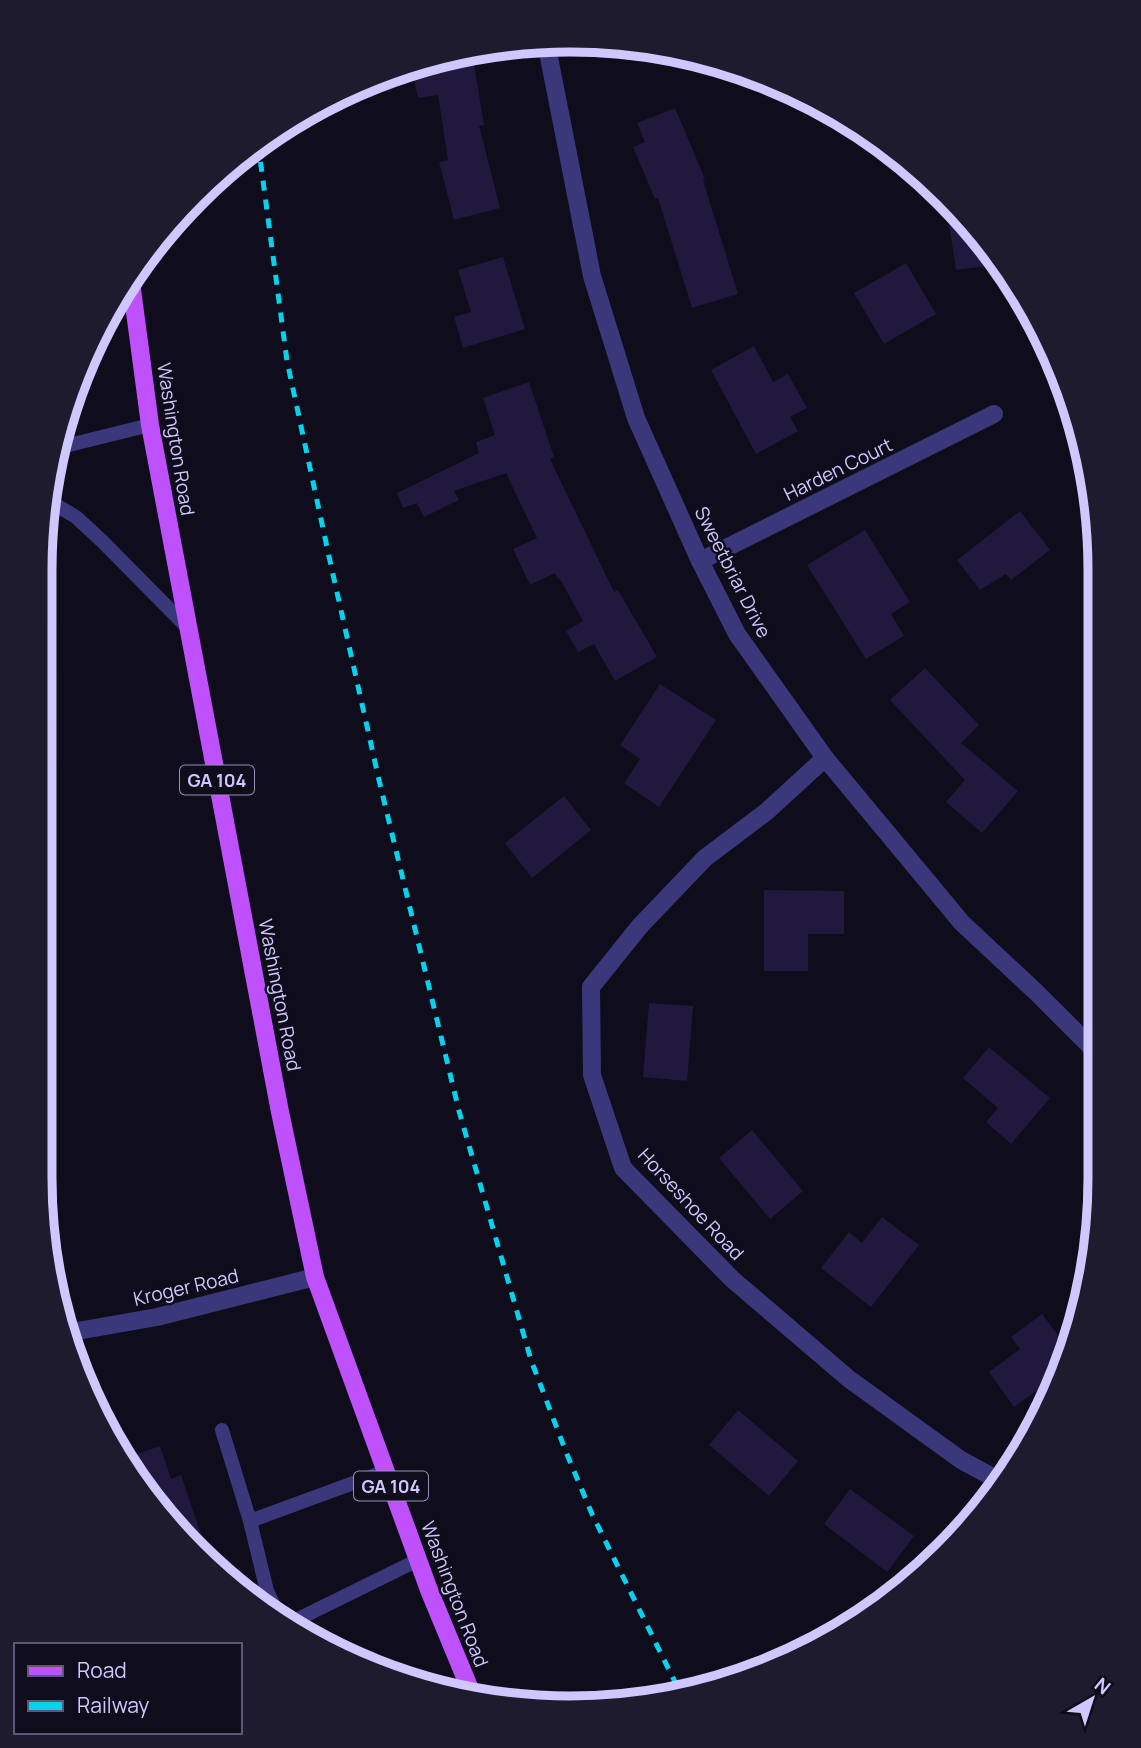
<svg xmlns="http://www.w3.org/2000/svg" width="1141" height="1748" font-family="Manrope,sans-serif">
  <rect width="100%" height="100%" fill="#0f0c1c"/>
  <g fill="#20183d">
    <polygon points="472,52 484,125 479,126 500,208 454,220 439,162 448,160 438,95 418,98 412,71 432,67 431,59 433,58"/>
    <polygon points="675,108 705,179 703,180 738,294 692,308 658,198 655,199 633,147 645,142 637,123"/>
    <polygon points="967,222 991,247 1001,264 956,270 949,224"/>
    <polygon points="503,257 525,329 463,348 454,317 471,312 458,270"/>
    <polygon points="906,263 936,314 884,344 854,293"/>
    <polygon points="754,346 773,382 788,374 807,408 790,417 798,431 756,454 711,370"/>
    <polygon points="529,382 554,457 550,459 614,592 618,590 657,657 615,681 594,644 578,652 566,631 583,621 560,579 558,579 555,573 530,585 513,549 537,538 506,473 454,491 459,500 424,517 417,503 403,508 397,493 479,453 476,442 495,435 483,398"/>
    <polygon points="1020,511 1050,550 1011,580 1006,574 980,590 957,560"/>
    <polygon points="865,530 910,602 891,614 904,636 866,659 807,565"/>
    <polygon points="925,668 979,725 961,743 1018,791 982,833 946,802 965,780 890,700"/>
    <polygon points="660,684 716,720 659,807 624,783 640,759 620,745"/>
    <polygon points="564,796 591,830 532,878 505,843"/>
    <polygon points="764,890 844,891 844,934 808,934 808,971 764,971"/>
    <polygon points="649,1003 693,1006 687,1081 643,1077"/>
    <polygon points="989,1047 1050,1098 1011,1144 986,1122 998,1108 963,1078"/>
    <polygon points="752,1130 803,1191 770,1219 719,1158"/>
    <polygon points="882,1217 919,1245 871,1307 821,1268 849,1232 862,1243"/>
    <polygon points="1042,1314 1069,1350 1063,1372 1014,1407 989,1372 1020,1349 1011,1337"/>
    <polygon points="738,1410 798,1461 769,1496 709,1445"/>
    <polygon points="160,1446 171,1479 181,1475 209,1557 130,1472 123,1459"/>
    <polygon points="850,1489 914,1536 887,1572 824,1524"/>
  </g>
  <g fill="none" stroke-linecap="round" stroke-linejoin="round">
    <g stroke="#3b377b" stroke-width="14">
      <polyline points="61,447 150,425"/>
      <polyline points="46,499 76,517 102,541 188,628"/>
      <polyline points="222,1430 250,1521 386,1471"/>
      <polyline points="250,1521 267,1591 278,1614"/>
      <polyline points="250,1599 267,1591"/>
      <polyline points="292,1622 418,1560"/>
    </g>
    <g stroke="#3b377b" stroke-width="18">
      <polyline points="546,42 592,276 636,418 700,561 737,634 825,758 962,923 1036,992 1097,1053"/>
      <polyline points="700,561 994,414"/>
      <polyline points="825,758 766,812 705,858 640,926 591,987 592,1075 623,1168 732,1279 849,1379 961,1460 998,1480"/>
      <polyline points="66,1333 157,1317 315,1277"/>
    </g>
    <polyline stroke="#bf51fc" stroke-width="18" points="131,282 150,425 280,1112 315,1277 429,1590 472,1694"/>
    <polyline stroke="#04d3ee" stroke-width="5" stroke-dasharray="10 9" stroke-linecap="butt" points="258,143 287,361 330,561 379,780 459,1111 531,1360 566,1452 592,1514 680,1692"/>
  </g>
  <g text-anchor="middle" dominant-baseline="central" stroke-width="5" stroke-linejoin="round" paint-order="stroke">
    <g fill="#0f0c1c" stroke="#9590ba" stroke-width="2">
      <rect x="180" y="765.5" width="74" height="29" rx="5"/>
      <rect x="354" y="1471.5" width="74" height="29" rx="5"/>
    </g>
    <g font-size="18" font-weight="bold" fill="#cfc8fe">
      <text x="217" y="780">GA 104</text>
      <text x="391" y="1486">GA 104</text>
    </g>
    <g font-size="19" fill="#cfc8fe" stroke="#0f0c1c">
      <text transform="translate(176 439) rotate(81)">Washington Road</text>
      <text transform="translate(838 469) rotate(-26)">Harden Court</text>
      <text transform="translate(733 572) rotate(63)">Sweetbriar Drive</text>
      <text transform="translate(280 995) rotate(79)">Washington Road</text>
      <text transform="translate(691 1204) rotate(47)">Horseshoe Road</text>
      <text transform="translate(186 1287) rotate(-13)">Kroger Road</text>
      <text transform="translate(455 1594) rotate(69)">Washington Road</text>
    </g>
  </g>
  <path d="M0 0H1141V1748H0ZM570 52H570A518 518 0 0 1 1088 570V1178A518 518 0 0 1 570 1696H570A518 518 0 0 1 52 1178V570A518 518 0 0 1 570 52Z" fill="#1e1b2e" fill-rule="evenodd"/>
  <path fill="none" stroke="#cfc8fe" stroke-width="9" d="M570 52H570A518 518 0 0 1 1088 570V1178A518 518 0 0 1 570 1696H570A518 518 0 0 1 52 1178V570A518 518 0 0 1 570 52Z"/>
  <rect x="14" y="1643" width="228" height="91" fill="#0f0c1c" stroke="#5c5776" stroke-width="2"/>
  <rect x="28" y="1666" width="35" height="10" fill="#bf51fc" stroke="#5c5776" stroke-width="2"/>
  <text x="77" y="1678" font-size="21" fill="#cfc8fe">Road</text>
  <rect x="28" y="1701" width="35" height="10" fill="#04d3ee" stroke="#5c5776" stroke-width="2"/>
  <text x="77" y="1713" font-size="21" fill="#cfc8fe">Railway</text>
  <g transform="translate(1092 1699) rotate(39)" stroke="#0f0c1c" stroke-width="5" paint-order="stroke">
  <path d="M0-5L12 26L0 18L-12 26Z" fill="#cfc8fe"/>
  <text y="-10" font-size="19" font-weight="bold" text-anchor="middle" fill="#cfc8fe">N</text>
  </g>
</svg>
